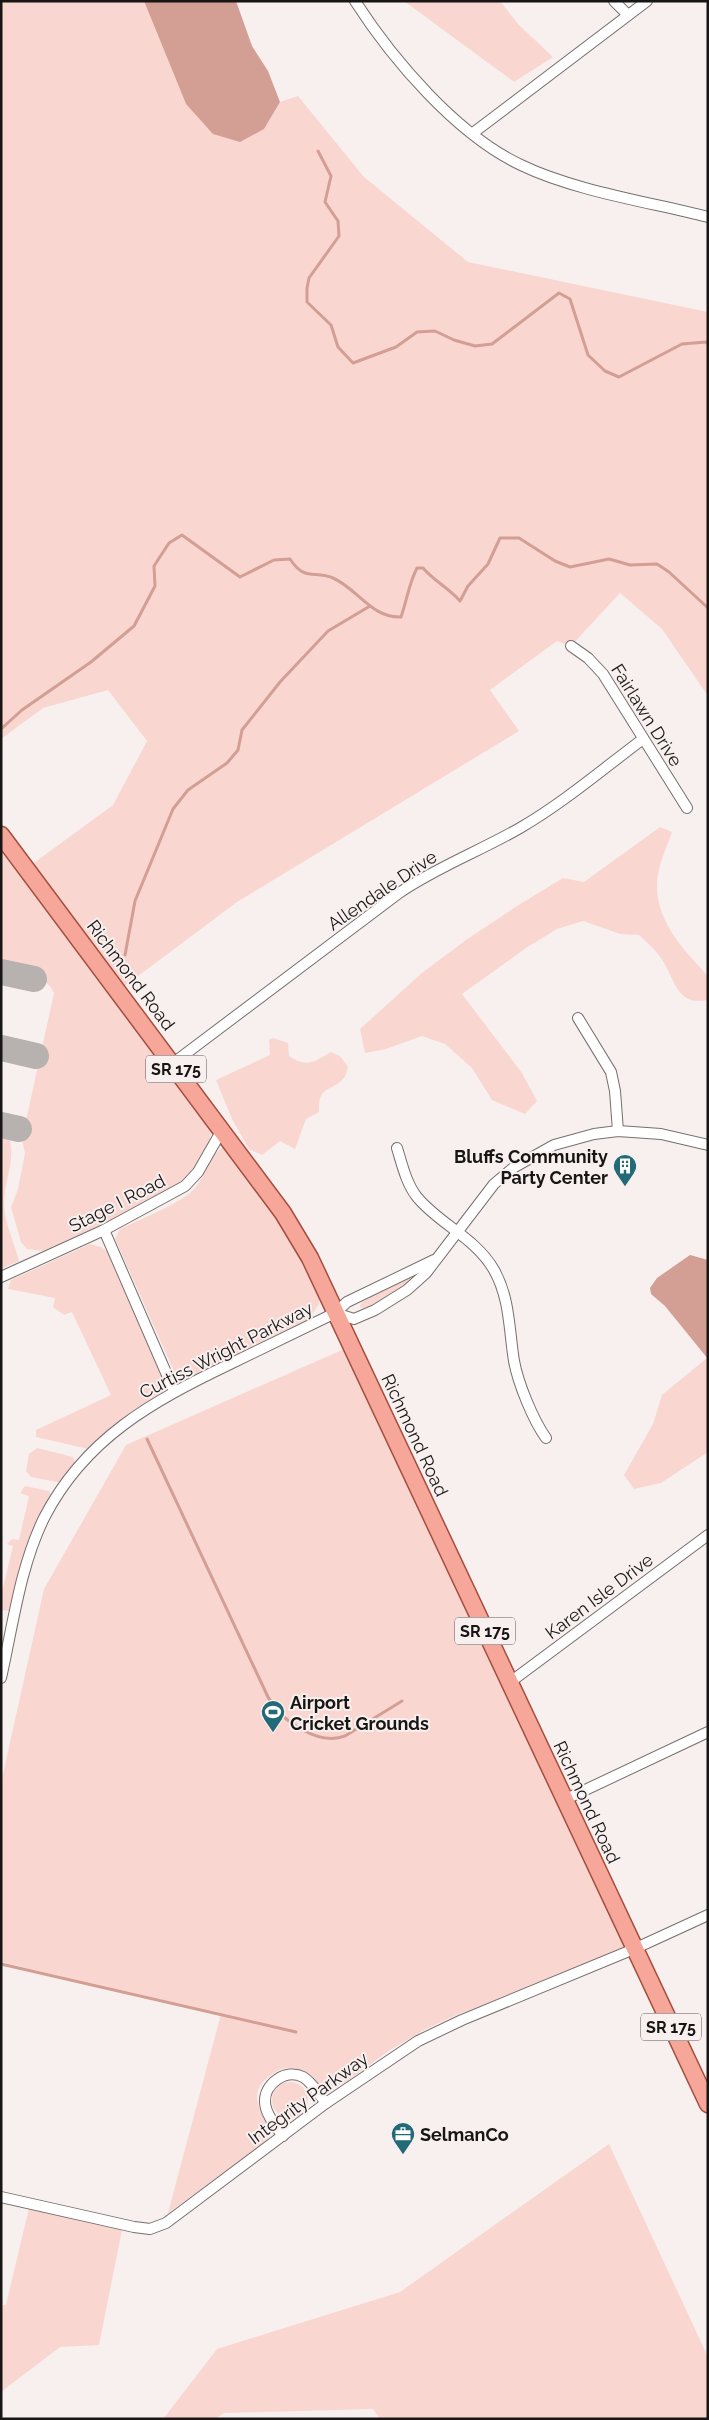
<svg xmlns="http://www.w3.org/2000/svg" width="709" height="2420" font-family="Raleway,sans-serif">
  <rect width="100%" height="100%" fill="#f7f0ef"/>
  <g fill="#f9d7d0">
    <polygon points="1,1 144,1 186,104 264,129 280,102 298,96 364,177 468,262 708,312 708,696 662,629 620,593 571,646 557,641 490,690 519,731 237,902 118,991 27,868 113,805 147,741 108,690 43,708 1,739"/>
    <polygon points="404,1 500,1 518,24 553,57 514,82"/>
    <path d="M660,827l12,5c-6,17 -16,38 -15,56 1,36 28,63 51,88v24c-32,7 -33,-22 -47,-42 -6,-9 -15,-16 -22,-23l-19,-1 -37,-13 -26,8 -31,19 -64,46 60,79 15,28 -12,13 -33,-14 -20,-32 -27,-24 -23,-8 -36,13 -21,4 -5,-24 63,-57 43,-32 51,-34 46,-28 21,4z"/>
    <path d="M1,848l207,276 3,10 -4,15 -7,13 -18,22 -28,17 -111,50 -16,-2 -6,-7 -10,-35 7,-18 7,-36 -3,-14 32,-146c-10,-21 -32,-21 -53,-25z"/>
    <path d="M273,1038l15,5 1,13c18,12 25,6 42,-4l9,4 8,11c-1,3 -2,9 -4,11 -13,15 -26,6 -25,34l-13,7 -11,30 -15,-8 -18,14 -13,-6 -17,-30 -16,-39 54,-25 -1,-15z"/>
    <path d="M1,1130l5,1c12,20 0,46 -2,69 -1,20 10,41 15,61l-18,8z"/>
    <path d="M223,1148l9,6 64,92 23,49v9l-10,15 -128,62 -4,-3 -62,-139 5,-10c18,-9 63,-26 75,-41 8,-9 17,-37 28,-40z"/>
    <polygon points="90,1244 101,1247 111,1254 164,1384 164,1391 108,1430 88,1449 36,1437 36,1430 111,1395 72,1312 64,1315 53,1307 55,1298 8,1289 11,1280"/>
    <polygon points="421,1271 392,1295 364,1309 360,1307 361,1303 405,1277"/>
    <path d="M351,1346l283,603 -32,8 -74,33 -67,23 -35,16 -36,21 -44,32 -21,7c-18,-11 -30,-32 -54,-14 -33,23 4,45 -4,66l-99,72 53,-199 -220,-52v-179l43,-194 82,-144z"/>
    <polygon points="707,1358 708,1452 661,1483 634,1489 624,1475 653,1424 662,1395"/>
    <polygon points="37,1448 73,1457 76,1465 62,1483 31,1477 26,1471 29,1454"/>
    <polygon points="25,1486 49,1491 52,1496 10,1611 1,1610 1,1596 13,1546 7,1544 12,1539 19,1540 29,1496 20,1493"/>
    <circle cx="290" cy="2100" r="18"/>
    <polygon points="609,2144 708,2357 708,2419 380,2419 373,2409 224,2413 215,2419 163,2419 217,2349 400,2292"/>
    <polygon points="29,2208 122,2230 99,2345 60,2347 1,2392 1,2305 6,2305"/>
  </g>
  <g fill="#d39e93">
    <polygon points="144,1 236,1 252,46 268,71 280,102 264,129 240,142 213,134 186,104"/>
    <polygon points="690,1255 708,1260 708,1359 665,1306 651,1294 650,1288 657,1278"/>
  </g>
  <g fill="none" stroke-linecap="round" stroke-linejoin="round">
    <g stroke="#d39e93" stroke-width="3">
      <polyline points="318,151 331,176 325,202 338,221 339,236 309,278 307,288 307,302 331,325 338,347 353,363 396,347 417,332 435,331 454,340 475,346 492,344 559,293 570,299 588,355 605,371 619,377 682,344 706,342 708,344"/>
      <path d="M1,729l21,-19 69,-48 43,-36 21,-40 -1,-20 15,-23 13,-8 58,42 34,-17 16,-1c15,23 24,11 43,19 25,11 38,40 68,39 6,-17 8,-34 16,-49h6c11,13 26,20 37,33l8,-15 20,-22 12,-26h19l36,23 15,6 39,-8 21,6 27,-1 12,8 39,36"/>
      <polyline points="125,955 135,901 173,809 188,790 227,763 238,750 242,730 280,682 328,631 370,606"/>
      <path d="M147,1439l121,258c13,24 50,49 77,39l57,-35"/>
      <polyline points="1,1964 296,2032"/>
    </g>
    <g stroke="#b7b1b0" stroke-width="26">
      <polyline points="1,972 34,979"/>
      <polyline points="1,1048 36,1056"/>
      <polyline points="1,1125 19,1129"/>
    </g>
    <g stroke="#76706e" stroke-width="12">
      <g id="street">
        <path d="M355,1c38,59 102,134 166,164 54,26 128,37 187,52"/>
        <polyline points="614,1 628,15"/>
        <polyline points="473,133 647,1"/>
        <polyline points="571,646 588,658 603,674 687,808"/>
        <polyline points="578,1018 611,1072 615,1091 618,1131"/>
        <path d="M172,1064l227,-171c38,-26 81,-42 121,-65 43,-25 83,-59 123,-89"/>
        <path d="M397,1148c5,16 9,35 20,49 22,27 59,41 77,73 16,28 15,60 20,91 4,22 19,59 32,77"/>
        <polyline points="104,1230 174,1391"/>
        <polyline points="1,1277 104,1230 185,1186 198,1172 222,1130"/>
        <polyline points="335,1313 354,1319 375,1310 407,1290 426,1273 494,1184 513,1168 554,1145 594,1134 618,1131 661,1134 708,1145"/>
        <path d="M1,1678c12,-53 19,-111 43,-160 41,-80 109,-117 186,-154 35,-17 70,-34 105,-51l12,-11 87,-42"/>
        <polyline points="509,1683 708,1535"/>
        <polyline points="564,1800 708,1732"/>
        <path d="M283,2136c-6,-8 -18,-22 -18,-34 -1,-18 21,-34 38,-25 9,5 16,18 23,26"/>
        <polyline points="1,2197 134,2227 150,2229 166,2223 326,2103 418,2041 462,2020 634,1949 708,1915"/>
      </g>
    </g>
    <g stroke="#a44e3f" stroke-width="19">
      <polyline id="primary" points="1,835 283,1213 310,1258 708,2104"/>
    </g>
    <use href="#street" stroke="#fff" stroke-width="10"/>
    <use href="#primary" stroke="#f6a799" stroke-width="16"/>
  </g>
  <defs>
    <g id="building-pin" transform="scale(1.25)"><path d="M0 17L-7.5 6A9.5 9.5 0 1 1 7.5 6Z" fill="#226a77" stroke="#f7f0ef"/><path d="M-4-6H4V6H1V3H-1V6H-4ZM-2.5-4.3h1.7v1.8h-1.7ZM.8-4.3h1.7v1.8H.8ZM-2.5-1h1.7V.8h-1.7ZM.8-1h1.7V.8H.8Z" fill="#fff"/></g>
    <g id="stadium-pin" transform="scale(1.25)"><path d="M0 17L-7.5 6A9.5 9.5 0 1 1 7.5 6Z" fill="#226a77" stroke="#f7f0ef"/><path d="M0-5a6.5 5 0 1 0 0 10a6.5 5 0 1 0 0-10ZM-3.5-1.8h7v3.6h-7Z" fill="#fff"/></g>
    <g id="office-pin" transform="scale(1.25)"><path d="M0 17L-7.5 6A9.5 9.5 0 1 1 7.5 6Z" fill="#226a77" stroke="#f7f0ef"/><path d="M-6-3h4V-5.5h4V-3h4V5H-6ZM-1-4.5V-3h2v-1.5ZM-6 0V1H6V0Z" fill="#fff"/></g>
  </defs>
  <g fill-rule="evenodd">
    <use href="#building-pin" x="625" y="1166"/>
    <use href="#stadium-pin" x="273" y="1712"/>
    <use href="#office-pin" x="403" y="2134"/>
  </g>
  <g text-anchor="middle" dominant-baseline="central" stroke-width="4" stroke-linejoin="round" paint-order="stroke">
    <g fill="#f7f0ef" stroke="#5b5756" stroke-width="1">
      <rect x="146" y="1055.5" width="60" height="27" rx="4"/>
      <rect x="455" y="1617.5" width="60" height="27" rx="4"/>
      <rect x="641" y="2013.5" width="60" height="27" rx="4"/>
    </g>
    <g font-size="16" font-weight="bold" fill="#181515">
      <text x="176" y="1069">SR 175</text>
      <text x="485" y="1631">SR 175</text>
      <text x="671" y="2027">SR 175</text>
    </g>
    <g font-size="18" fill="#181515" stroke="#f7f0ef">
      <text transform="translate(647 715) rotate(58)">Fairlawn Drive</text>
      <text transform="translate(382 890) rotate(-34)">Allendale Drive</text>
      <text transform="translate(131 975) rotate(53)">Richmond Road</text>
      <text transform="translate(117 1203) rotate(-27)">Stage I Road</text>
      <text transform="translate(226 1350) rotate(-27)">Curtiss Wright Parkway</text>
      <text transform="translate(415 1435) rotate(65)">Richmond Road</text>
      <text transform="translate(599 1596) rotate(-37)">Karen Isle Drive</text>
      <text transform="translate(587 1802) rotate(65)">Richmond Road</text>
      <text transform="translate(308 2098) rotate(-36)">Integrity Parkway</text>
    </g>
    <g font-size="18" font-weight="bold" fill="#181515" stroke="#f7f0ef" text-anchor="start">
      <text x="608" y="1156" text-anchor="end">Bluffs Community<tspan x="608" dy="21">Party Center</tspan></text>
      <text x="290" y="1702">Airport<tspan x="290" dy="21">Cricket Grounds</tspan></text>
      <text x="420" y="2134">SelmanCo</text>
    </g>
  </g>
  <rect width="709" height="2420" fill="none" stroke="#181515" stroke-width="5"/>
</svg>
